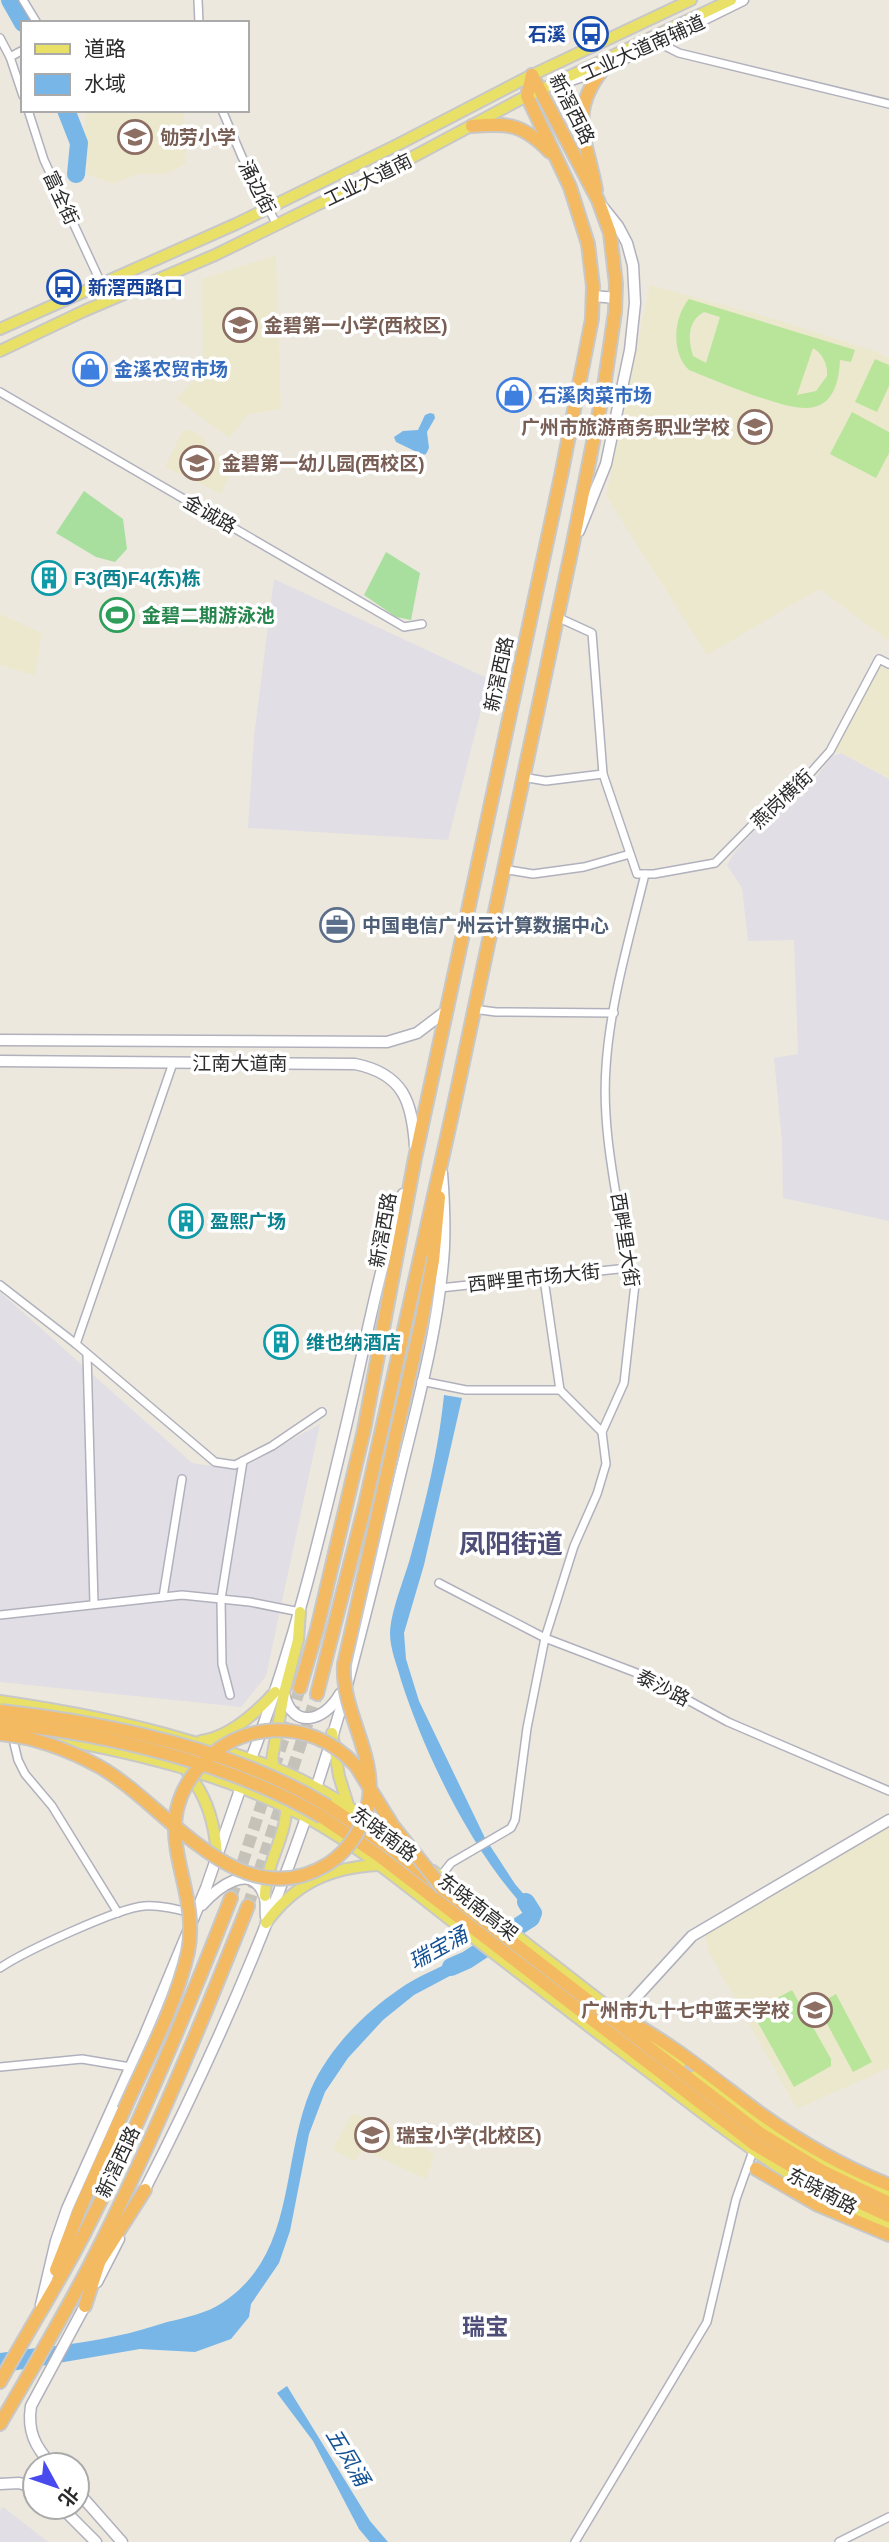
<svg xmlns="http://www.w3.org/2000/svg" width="889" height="2542" font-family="Helvetica,'Noto Sans SC',sans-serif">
  <rect width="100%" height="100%" fill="#ece8de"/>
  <g fill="#e1dee5">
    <polygon points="274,579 489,679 448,840 248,828 254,736"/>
    <polygon points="841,753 889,779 889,1221 783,1198 782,1141 774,1058 798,1054 794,940 748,941 742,888 727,865 735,852 775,809 810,786 831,757"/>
    <polygon points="0,1292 192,1463 238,1470 320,1424 266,1676 241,1707 0,1682"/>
    <polygon points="3,2507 48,2542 0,2542 0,2511"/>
  </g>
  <g fill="#ece8ce">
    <polygon points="85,110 184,110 186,164 165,174 138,174 113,184 87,174"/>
    <polygon points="276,255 281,409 249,414 229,438 176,399 203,371 202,279"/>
    <polygon points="650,285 764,316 875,351 889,358 889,637 886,639 819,589 707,655 606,496"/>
    <polygon points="183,430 191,430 204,438 207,447 224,458 232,471 221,494 165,467"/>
    <polygon points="0,614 42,633 35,676 0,665"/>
    <polygon points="879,659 889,664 889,778 841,753 830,751"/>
    <polygon points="889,1825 889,2068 797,2109 709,1953 705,1935"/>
    <polygon points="352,2114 382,2121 435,2154 426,2179 362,2149 355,2161 332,2149"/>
  </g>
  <g fill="#a8df9e">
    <polygon points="84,491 123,519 127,549 115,562 96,557 56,533"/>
    <polygon points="386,552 420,573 411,620 396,617 364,595"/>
  </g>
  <g fill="#b8e59a" fill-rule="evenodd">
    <path d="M689,299l166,51 -4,12 -11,-2c-1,21 -6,47 -33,48 -23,2 -93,-28 -118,-38 -18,-17 -16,-52 0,-71zM704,312l16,5 -14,46 -13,-7c-5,-16 -6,-35 11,-44zM813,348c10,6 15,17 14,28l-11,15 -19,4z"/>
    <polygon points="875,359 889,365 889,386 877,412 855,402"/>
    <polygon points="852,412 889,432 889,453 876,478 830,454"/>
    <polygon points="792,1990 831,2059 831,2066 794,2087 752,2012"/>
    <polygon points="836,1994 872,2062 853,2072 817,2005"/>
  </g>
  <g fill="#78b6e7">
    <polygon points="430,413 434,414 435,418 427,432 429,448 426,454 423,455 396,442 394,437 403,431 418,430 425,415"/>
    <path d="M444,1395l18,3 -38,167 -20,68 2,26 13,42 66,137 30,46 23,27 1,8 -5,8 -12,-9 6,-7c-55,-57 -103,-156 -127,-231 -4,-15 -11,-31 -11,-47 1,-25 16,-57 22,-82 14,-50 27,-104 32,-156z"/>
    <path d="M469,1953l9,8 -64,34 -31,25 -35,38 -23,34 -16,42 -19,97 -11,32 -28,41 -2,13 -18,22 -36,13 -55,-3 -140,24v-20c38,-6 78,-8 116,-17 17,-3 34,-9 51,-14 18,-4 40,-9 55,-19 75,-49 58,-140 89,-214 17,-39 52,-75 87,-99 21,-15 48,-25 71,-37z"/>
    <polygon points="287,2386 370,2521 388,2542 370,2542 359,2529 313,2441 277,2393"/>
  </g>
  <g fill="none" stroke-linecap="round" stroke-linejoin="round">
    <g stroke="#78b6e7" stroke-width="18">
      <polyline points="10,0 23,23"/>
      <polyline points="66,110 79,143 76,174"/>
      <polyline points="451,1967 467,1960 531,1918 533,1913 526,1902"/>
    </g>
    <g stroke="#c5c2ba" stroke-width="12" stroke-dasharray="12 6" stroke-linecap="butt">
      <polyline points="274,1768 300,1688"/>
      <polyline points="231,1898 267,1788"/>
      <polyline points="248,1906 317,1694"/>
    </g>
    <g stroke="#b1b1bd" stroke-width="10">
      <g id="street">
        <polyline points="23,0 37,23"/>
        <polyline points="198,0 199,23"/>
        <polyline points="0,38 10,57 23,96"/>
        <polyline points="659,43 679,53 889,104"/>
        <polyline points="10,57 23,50"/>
        <polyline points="28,110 44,160 101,283"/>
        <polyline points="222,110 242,157 277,225"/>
        <polyline points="0,392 404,627 422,624"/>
        <polyline points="557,617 592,633 603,774 637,874 654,874 715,863 771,806 806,778 830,751 879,659 889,664"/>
        <polyline points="522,777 546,781 603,774"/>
        <polyline points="503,869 533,874 584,867 630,854"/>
        <polyline points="473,1009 496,1012 614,1013"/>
        <polyline points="544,1279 560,1390"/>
        <polyline points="0,1285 76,1344 215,1462 235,1465 272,1446 322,1412"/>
        <polyline points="440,1288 628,1268"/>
        <polyline points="76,1344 173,1063"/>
        <polyline points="87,1354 94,1604"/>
        <polyline points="421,1381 466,1390 560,1390"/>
        <polyline points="560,1390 602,1432"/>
        <polyline points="439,1583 545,1638 642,1675 728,1722 889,1791"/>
        <polyline points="163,1597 182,1479"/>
        <polyline points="0,1615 182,1595 250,1602 300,1612"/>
        <polyline points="230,1695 222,1664 221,1599 243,1461"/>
        <polyline points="12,1735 18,1760 25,1774 52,1806 118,1913"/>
        <path d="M440,1877l11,-14 60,-35 4,-8 12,-92 18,-90 29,-92 23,-52 9,-30 -4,-32 22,-49 11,-99 -7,-16c-9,-66 -27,-134 -22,-201 4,-64 24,-131 39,-193"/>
        <path d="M0,1968c23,-16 118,-60 144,-62 17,-1 32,3 48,7"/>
        <polyline points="0,2067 82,2059 130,2067"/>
        <polyline points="575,2542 707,2322 736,2199 753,2151"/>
        <polyline points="839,2542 889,2517"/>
      </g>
    </g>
    <g stroke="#b1b1bd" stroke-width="13">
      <g id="secondary">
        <polyline points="568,81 603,69 743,0"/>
        <polyline points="593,296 616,298"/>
        <polyline points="579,531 606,464 630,350 635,303 633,265 627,243 618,226 602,206"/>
        <polyline points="0,1040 387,1042 417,1033 446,1011"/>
        <path d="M0,1061l355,3c49,10 57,38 60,82"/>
        <path d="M284,1694c9,36 40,28 56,0"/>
        <path d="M249,1764c43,-111 71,-227 98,-342 18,-77 32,-153 56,-228"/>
        <path d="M202,1905c14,-16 49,-45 62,-10 3,6 1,16 2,22"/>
        <polyline points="619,2016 692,1936 889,1820"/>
        <path d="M142,2195c78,-151 151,-321 198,-484 20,-73 38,-146 56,-219 19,-80 43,-162 48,-244 1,-25 0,-50 -2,-75"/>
        <polyline points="97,2282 119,2239"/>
        <polyline points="41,2305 56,2241 67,2209 144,2037 206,1888 243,1781"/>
        <path d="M52,2465c-17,-18 -25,-34 -21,-59l56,-104"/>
        <polyline points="0,2484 19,2483 35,2488"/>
        <polyline points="77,2491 122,2542"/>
        <polyline points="61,2507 96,2542"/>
      </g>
    </g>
    <g stroke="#c8c8c8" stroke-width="14">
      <g id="primary">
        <polyline points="0,329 236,224 399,144 532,75 691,0"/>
        <polyline points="0,351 84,311 215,255 396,166 519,100 731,0"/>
        <path d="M0,1701c62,9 122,20 183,38 45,13 88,24 130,47 35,18 66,42 97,67"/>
        <polyline points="332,1733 339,1776 349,1808"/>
        <path d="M34,1735c92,15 189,38 272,82 51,28 96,65 142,101 68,52 136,105 205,157 74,57 147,116 236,148"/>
        <path d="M201,1741c29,-4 55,-28 74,-49"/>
        <path d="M188,1774c20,23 27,51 29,81"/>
        <polyline points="291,1800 279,1785 272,1759 284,1693 298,1640 300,1612"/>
        <polyline points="433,1871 625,2020"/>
        <path d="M265,1896c0,-33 24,-62 21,-95"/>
        <path d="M266,1923c29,-40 65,-56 113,-58"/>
        <polyline points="643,2035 680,2064"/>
        <path d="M695,2076c61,46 122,90 194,119"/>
      </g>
    </g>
    <g stroke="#c8c8c8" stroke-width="16">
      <g id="highway">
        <path d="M472,126c37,-3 51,-2 78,26"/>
        <path d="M596,190c-9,-51 -29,-75 7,-121"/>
        <polyline points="421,1324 433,1261 439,1197"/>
        <polyline points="300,1688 317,1629 364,1430 415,1158 561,476 592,319 593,286 588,244 570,187 527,96 532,75"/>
        <polyline points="317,1694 365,1505 453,1110 572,548 604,387 615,312 616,284 610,233 598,200 532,75"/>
        <polyline points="328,1806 388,1846 761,2134 822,2171 889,2203"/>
        <polyline points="322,1817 378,1855 754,2144 830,2189 889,2216"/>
        <path d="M619,2016c52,26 96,64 142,98 39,28 83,53 128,71"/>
        <polyline points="756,2169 818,2205 889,2235"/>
        <polyline points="96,2267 145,2190"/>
        <polyline points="56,2270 79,2211 124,2110"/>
        <polyline points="85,2306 99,2263"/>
        <path d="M0,2382c28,-51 60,-101 86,-152 55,-108 101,-219 145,-332"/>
        <path d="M0,2424c32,-55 65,-110 94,-167 58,-114 107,-232 154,-351"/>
      </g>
    </g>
    <use href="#street" stroke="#fff" stroke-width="7"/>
    <use href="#secondary" stroke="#fff" stroke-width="10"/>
    <use href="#primary" stroke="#e8e067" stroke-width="10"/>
    <use href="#highway" stroke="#f4ba61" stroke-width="12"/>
    <g stroke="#c8c8c8" stroke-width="16" stroke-linecap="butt">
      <g id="highway-bridge">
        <path d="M0,1711c109,12 234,38 328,95"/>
        <path d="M0,1723c106,11 229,39 322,94"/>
        <path d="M0,1734c35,3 69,16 100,33 68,39 139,152 228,97 22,-14 38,-40 41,-66 6,-47 -28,-87 -25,-134l77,-340"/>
        <path d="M124,2110c22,-50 52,-105 64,-158 14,-69 -45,-123 13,-187 17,-19 40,-31 65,-34 34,-4 67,9 90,35l37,60 50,63"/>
      </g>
    </g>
    <use href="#highway-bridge" stroke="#f4ba61" stroke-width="12"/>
  </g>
  <defs>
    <g id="bus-ring" transform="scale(1.75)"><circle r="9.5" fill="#fff" stroke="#1a4fb4" stroke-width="1.5"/><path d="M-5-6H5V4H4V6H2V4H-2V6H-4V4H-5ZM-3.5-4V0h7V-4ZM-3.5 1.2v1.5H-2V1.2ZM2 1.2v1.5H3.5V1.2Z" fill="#1a4fb4"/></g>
    <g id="school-ring" transform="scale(1.75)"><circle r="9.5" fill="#fff" stroke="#8d6e63" stroke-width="1.5"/><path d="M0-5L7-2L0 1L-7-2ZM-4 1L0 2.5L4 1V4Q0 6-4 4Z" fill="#8d6e63"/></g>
    <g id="shop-ring" transform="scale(1.75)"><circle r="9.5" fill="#fff" stroke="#3f7fe0" stroke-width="1.5"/><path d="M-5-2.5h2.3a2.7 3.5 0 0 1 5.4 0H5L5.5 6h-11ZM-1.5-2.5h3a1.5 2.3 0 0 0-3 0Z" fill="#3f7fe0"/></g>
    <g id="building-ring" transform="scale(1.75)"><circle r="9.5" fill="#fff" stroke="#0f9aa8" stroke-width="1.5"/><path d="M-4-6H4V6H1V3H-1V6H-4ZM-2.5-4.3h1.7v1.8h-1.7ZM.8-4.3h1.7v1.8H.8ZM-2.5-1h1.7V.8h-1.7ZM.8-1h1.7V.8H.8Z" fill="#0f9aa8"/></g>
    <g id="stadium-ring" transform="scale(1.75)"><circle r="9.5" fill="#fff" stroke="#2e9e5b" stroke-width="1.5"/><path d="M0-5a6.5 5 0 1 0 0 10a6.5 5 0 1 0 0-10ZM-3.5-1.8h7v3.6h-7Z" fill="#2e9e5b"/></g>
    <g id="office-ring" transform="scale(1.75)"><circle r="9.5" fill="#fff" stroke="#5c6f8a" stroke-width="1.5"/><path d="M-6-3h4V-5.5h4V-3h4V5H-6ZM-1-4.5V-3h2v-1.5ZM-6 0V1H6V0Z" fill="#5c6f8a"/></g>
  </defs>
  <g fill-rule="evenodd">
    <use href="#bus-ring" x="591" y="34"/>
    <use href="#school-ring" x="135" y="137"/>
    <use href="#bus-ring" x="64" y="287"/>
    <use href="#school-ring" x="240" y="325"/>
    <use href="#shop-ring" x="90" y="369"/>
    <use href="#shop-ring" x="514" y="395"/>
    <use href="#school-ring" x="755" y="427"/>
    <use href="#school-ring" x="197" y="463"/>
    <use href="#building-ring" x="49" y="578"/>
    <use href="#stadium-ring" x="117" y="615"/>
    <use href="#office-ring" x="337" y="925"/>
    <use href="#building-ring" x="186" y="1221"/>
    <use href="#building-ring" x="281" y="1342"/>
    <use href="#school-ring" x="815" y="2010"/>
    <use href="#school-ring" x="372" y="2135"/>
  </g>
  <g text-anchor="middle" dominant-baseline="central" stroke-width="7" stroke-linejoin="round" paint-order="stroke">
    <g font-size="19" font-weight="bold" fill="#164399" stroke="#fff" text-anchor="end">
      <text x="566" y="34">石溪</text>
      <text x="88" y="287" text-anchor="start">新滘西路口</text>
    </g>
    <g font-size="19" fill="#2b2b2b" stroke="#fff">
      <text transform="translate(643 48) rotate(-24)">工业大道南辅道</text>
      <text transform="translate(572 109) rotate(63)">新滘西路</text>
      <text transform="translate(368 180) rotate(-26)">工业大道南</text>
      <text transform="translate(257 187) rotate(63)">涌边街</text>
      <text transform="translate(61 198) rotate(65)">富全街</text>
      <text transform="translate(210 514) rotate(30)">金诚路</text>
      <text transform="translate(499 674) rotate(-78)">新滘西路</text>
      <text transform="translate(782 799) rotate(-43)">燕岗横街</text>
      <text x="240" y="1063">江南大道南</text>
      <text transform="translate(383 1230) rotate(-80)">新滘西路</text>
      <text transform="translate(625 1240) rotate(81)">西畔里大街</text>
      <text transform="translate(534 1278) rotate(-6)">西畔里市场大街</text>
      <text transform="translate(663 1688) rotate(27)">泰沙路</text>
      <text transform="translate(384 1834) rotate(37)">东晓南路</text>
      <text transform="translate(478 1907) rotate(38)">东晓南高架</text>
      <text transform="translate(118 2162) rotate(-65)">新滘西路</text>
      <text transform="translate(822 2191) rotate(28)">东晓南路</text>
    </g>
    <g font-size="19" font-weight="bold" fill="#785e54" stroke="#fff" text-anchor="start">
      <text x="160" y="137">劬劳小学</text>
      <text x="264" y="325">金碧第一小学(西校区)</text>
      <text x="730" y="427" text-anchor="end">广州市旅游商务职业学校</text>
      <text x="222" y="463">金碧第一幼儿园(西校区)</text>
      <text x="790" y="2010" text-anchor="end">广州市九十七中蓝天学校</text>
      <text x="396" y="2135">瑞宝小学(北校区)</text>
    </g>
    <g font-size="19" font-weight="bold" fill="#366cbe" stroke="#fff" text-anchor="start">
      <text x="114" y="369">金溪农贸市场</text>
      <text x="538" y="395">石溪肉菜市场</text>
    </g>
    <g font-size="19" font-weight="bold" fill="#0d838f" stroke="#fff" text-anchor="start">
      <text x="74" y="578">F3(西)F4(东)栋</text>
      <text x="210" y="1221">盈熙广场</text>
      <text x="306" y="1342">维也纳酒店</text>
    </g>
    <g font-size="19" font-weight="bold" fill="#27864d" stroke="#fff" text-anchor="start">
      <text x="142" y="615">金碧二期游泳池</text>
    </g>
    <g font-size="19" font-weight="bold" fill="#4e5e75" stroke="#fff" text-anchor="start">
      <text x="362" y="925">中国电信广州云计算数据中心</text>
    </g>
    <g font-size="21" font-style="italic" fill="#165293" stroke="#fff">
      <text transform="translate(438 1948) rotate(-29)">瑞宝涌</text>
      <text transform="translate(348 2457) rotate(59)">五凤涌</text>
    </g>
    <g font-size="23" font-weight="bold" fill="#4e4e79" stroke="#fff">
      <text x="485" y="2327">瑞宝</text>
    </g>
    <g font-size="26" font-weight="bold" fill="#4e4e79" stroke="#fff">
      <text x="511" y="1544">凤阳街道</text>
    </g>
  </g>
  <rect x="21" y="21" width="228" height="91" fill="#ffffff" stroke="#aaaaaa" stroke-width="2"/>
  <rect x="35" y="44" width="35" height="10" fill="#e8e067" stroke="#aaaaaa" stroke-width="2"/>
  <text x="84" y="56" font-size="21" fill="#2b2b2b">道路</text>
  <rect x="35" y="74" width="35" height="21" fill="#78b6e7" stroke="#aaaaaa" stroke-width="2"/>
  <text x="84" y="91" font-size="21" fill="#2b2b2b">水域</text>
  <g transform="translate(56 2486) rotate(130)"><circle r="33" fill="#ffffff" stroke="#aaaaaa" stroke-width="2"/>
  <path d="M0-5L12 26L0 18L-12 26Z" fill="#484aee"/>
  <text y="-10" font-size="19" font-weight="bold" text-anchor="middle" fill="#2b2b2b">北</text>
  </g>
</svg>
